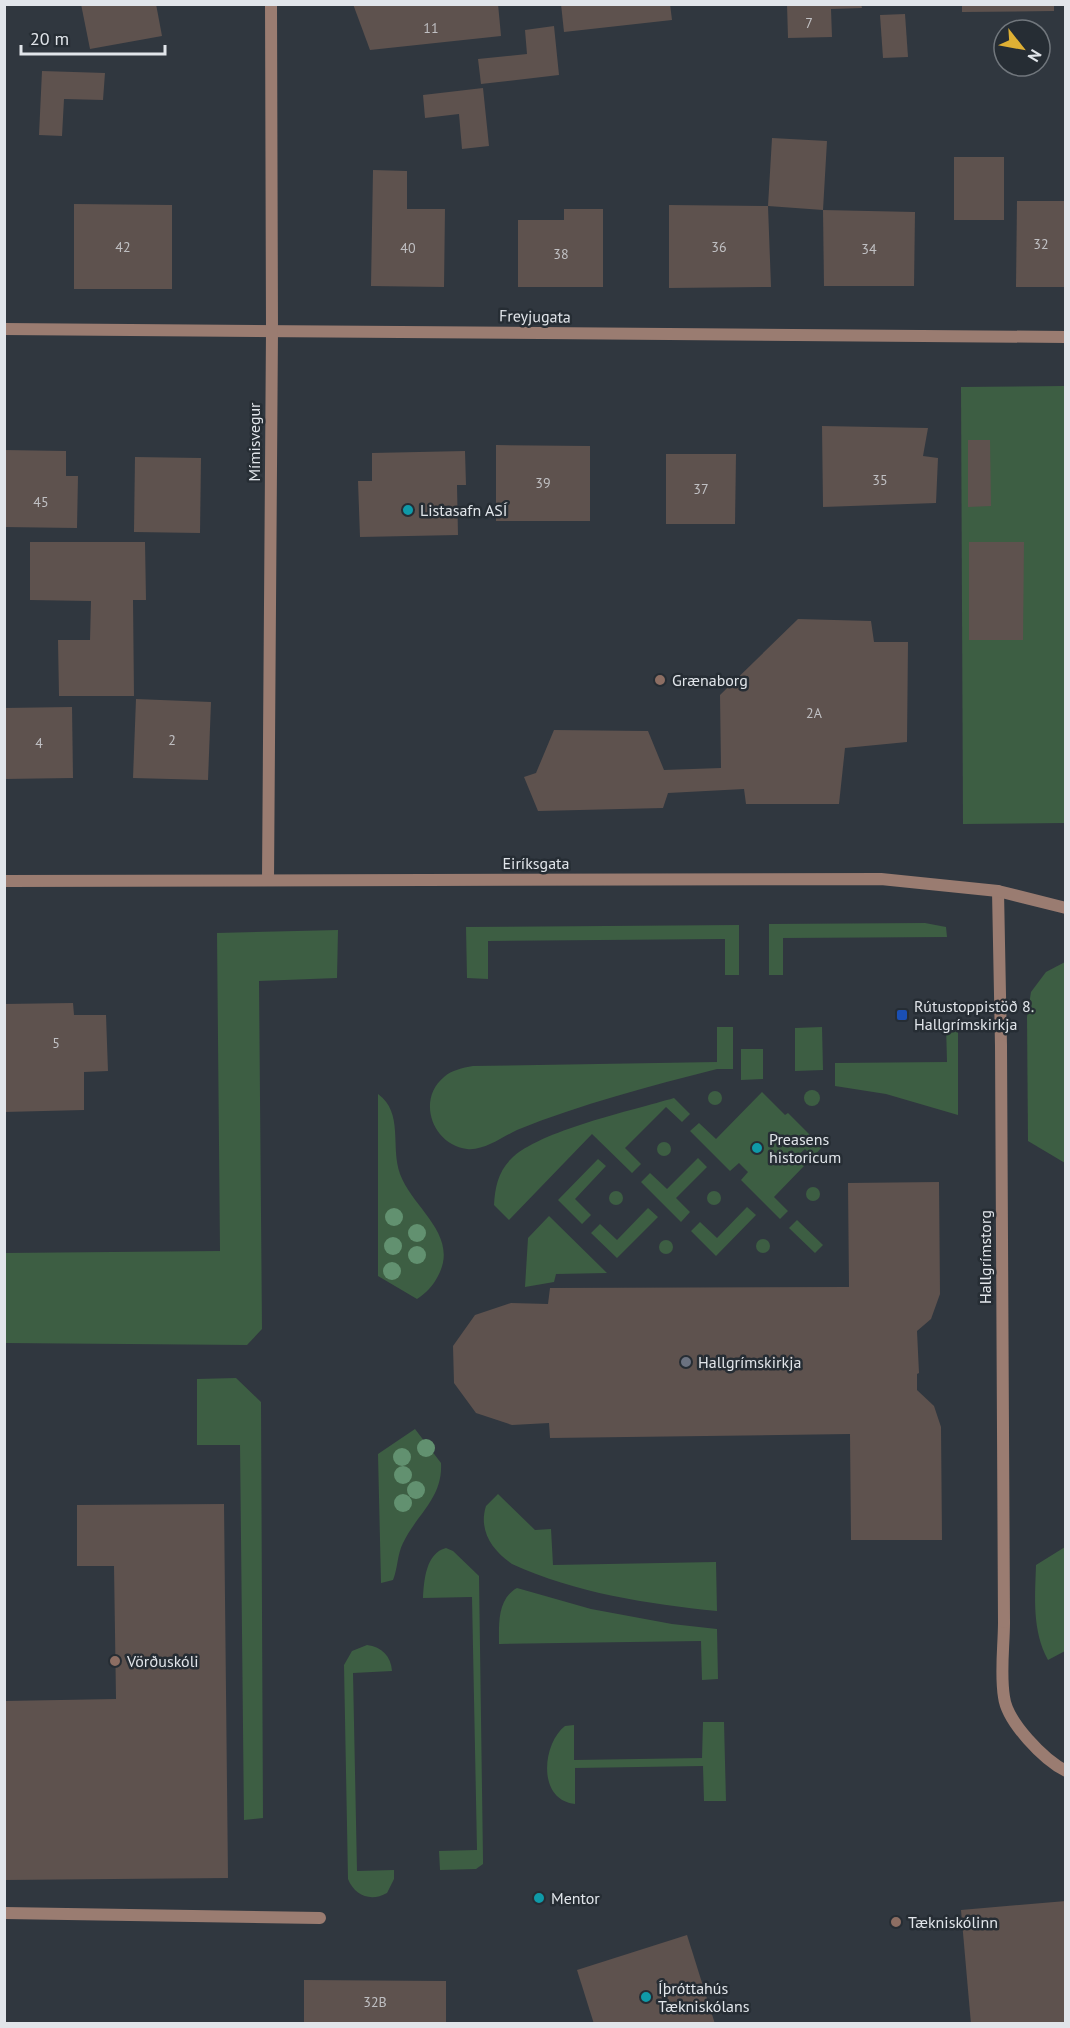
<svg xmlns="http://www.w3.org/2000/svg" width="1070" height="2028" font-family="'PT Sans',sans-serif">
  <rect width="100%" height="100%" fill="#30373f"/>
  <g fill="#3d5e43">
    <polygon points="1065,386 1065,823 963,824 961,387"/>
    <polygon points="925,923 946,927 947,937 783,938 783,975 769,975 769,924"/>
    <polygon points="739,925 739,975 725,975 725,939 488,941 488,979 467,978 466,927"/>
    <polygon points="338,930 337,978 259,981 262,1329 247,1345 5,1343 5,1253 220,1251 217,933"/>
    <polygon points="1065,962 1066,962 1065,1163 1028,1141 1027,1017 1031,992 1046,972"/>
    <polygon points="946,1024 958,1024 958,1115 886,1094 835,1086 835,1063 947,1062"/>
    <path d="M717,1027h16v42h-16c-67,17 -136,35 -200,61 -15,7 -33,21 -50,19 -34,-4 -51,-49 -23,-72 8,-7 18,-9 29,-11l244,-4z"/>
    <polygon points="822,1027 823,1070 795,1071 795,1028"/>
    <polygon points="741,1049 763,1049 763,1079 741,1080"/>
    <circle cx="812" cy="1098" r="8"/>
    <circle cx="715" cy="1098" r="7"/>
    <polygon points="762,1092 785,1115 788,1113 822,1147 813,1157 805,1149 796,1157 804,1166 774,1197 788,1211 780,1219 741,1180 748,1172 739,1163 730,1171 690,1131 699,1123 716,1139"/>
    <path d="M378,1094c26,19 12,53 22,80 13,35 60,61 38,102 -5,10 -12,17 -21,23l-39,-23z"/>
    <path d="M674,1098l16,16 -8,8 -16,-15 -41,41 16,16 -9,9 -40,-39 -83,86 -15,-15c1,-17 4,-33 17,-46 27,-28 123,-49 163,-61z"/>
    <circle cx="664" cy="1149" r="7"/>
    <polygon points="698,1158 707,1167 676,1198 690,1212 681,1222 641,1182 650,1173 667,1189"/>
    <polygon points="598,1159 606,1166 575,1199 591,1215 582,1224 558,1200"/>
    <circle cx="813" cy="1194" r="7"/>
    <circle cx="714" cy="1198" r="7"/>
    <circle cx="616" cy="1198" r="7"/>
    <polygon points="747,1207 756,1215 716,1256 691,1231 700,1222 717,1238"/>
    <polygon points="648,1208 658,1217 617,1258 591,1233 600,1224 617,1240"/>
    <polygon points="549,1216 607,1273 556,1274 554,1282 525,1287 528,1238"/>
    <polygon points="797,1220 823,1245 815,1253 789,1228"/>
    <circle cx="763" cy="1246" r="7"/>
    <circle cx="666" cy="1247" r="7"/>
    <polygon points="236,1378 261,1402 263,1818 244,1820 240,1445 197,1445 197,1379"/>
    <path d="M415,1429l26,34c2,35 -24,51 -38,80 -6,12 -5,25 -10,37l-12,3 -3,-129z"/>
    <path d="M498,1494l37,36 16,-1 2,36 163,-3 1,49c-69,-7 -142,-18 -205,-47 -19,-13 -34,-33 -26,-58z"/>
    <path d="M1065,1547v104l-17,9c-16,-30 -13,-62 -12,-95z"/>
    <path d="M446,1548l7,3 26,25 4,283v5l-7,5 -36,1 -1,-19 38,-1 -5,-253 -49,1c1,-18 3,-45 23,-50z"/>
    <path d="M517,1588l74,21 81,15 45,5 1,50 -16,1 -1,-39 -202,3c0,-19 -2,-45 18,-56z"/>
    <path d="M367,1645c15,2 24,11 25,26l-39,2 4,198 37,-1v9l-7,14c-16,9 -32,3 -39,-14l-4,-214 8,-14z"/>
    <path d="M703,1722h21l2,79h-22l-1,-35 -128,2v36c-38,-4 -33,-60 -10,-78l9,-1v35l128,-2z"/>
  </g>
  <g fill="#5e524e">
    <polygon points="81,4 156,4 162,36 90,49"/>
    <polygon points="353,4 498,4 501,36 370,50"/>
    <polygon points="561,4 670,4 672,20 564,32"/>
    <polygon points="787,4 861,4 862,8 831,9 832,37 788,38"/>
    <polygon points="962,4 1054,4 1054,11 962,12"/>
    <polygon points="905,14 908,57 883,58 880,15"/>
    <polygon points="554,26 559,75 481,84 478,59 527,54 525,30"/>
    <polygon points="42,71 105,73 103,100 64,99 62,136 39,135"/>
    <polygon points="483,88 489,146 462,149 459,114 425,118 423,95"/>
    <polygon points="772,138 827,141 823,210 768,206 771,287 669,288 669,205 768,206"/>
    <rect x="954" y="157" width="50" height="63"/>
    <polygon points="373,170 407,171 407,209 445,209 444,287 371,286"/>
    <polygon points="1017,201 1066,201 1066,287 1016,287"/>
    <polygon points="74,204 172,205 172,289 74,289"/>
    <polygon points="564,209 603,209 603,287 518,287 518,220 564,220"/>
    <polygon points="823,210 915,212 914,286 824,286"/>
    <polygon points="822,426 928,428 923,456 938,458 936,503 823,507"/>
    <polygon points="968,440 990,440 991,506 968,507"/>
    <polygon points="496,445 590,446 590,521 496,521"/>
    <polygon points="4,450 66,451 66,476 78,476 77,528 4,527"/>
    <polygon points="465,451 466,485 457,485 458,535 360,537 358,481 372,481 372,453"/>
    <polygon points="666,454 736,454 735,524 666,524"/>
    <polygon points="135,457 201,458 200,533 134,532"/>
    <polygon points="30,542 145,542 146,600 133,600 134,696 59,696 58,640 90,640 91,601 30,600"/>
    <polygon points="969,542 1024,542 1023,640 969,640"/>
    <polygon points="798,619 871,621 874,642 908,642 907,742 845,748 839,804 746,804 744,789 668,793 663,808 538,811 524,777 536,773 554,730 648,731 664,770 721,768 720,695"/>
    <polygon points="136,699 211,702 208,780 133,778"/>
    <polygon points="72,707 73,778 4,779 4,708"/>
    <polygon points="73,1003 74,1015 106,1015 108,1071 84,1072 84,1110 4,1112 4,1004"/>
    <polygon points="939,1182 940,1294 931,1319 917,1331 919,1373 917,1374 917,1390 934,1406 941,1427 942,1540 851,1540 850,1434 550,1438 549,1423 512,1425 476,1413 454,1383 453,1346 475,1315 511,1303 548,1304 550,1288 849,1287 848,1183"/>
    <polygon points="224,1504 228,1878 4,1880 4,1701 116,1699 114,1566 77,1566 77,1505"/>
    <polygon points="1066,1901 1066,2024 971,2024 961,1910"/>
    <polygon points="687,1935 715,2024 594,2024 577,1970"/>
    <polygon points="304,1980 446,1981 446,2024 304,2024"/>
  </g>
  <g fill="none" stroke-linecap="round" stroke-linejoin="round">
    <g stroke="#9a7c71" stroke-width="12">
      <polyline points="998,891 1001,1046"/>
      <path d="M1004,1622c0,24 -4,51 0,75 3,25 40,63 62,74"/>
      <polyline points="4,1913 320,1918"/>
    </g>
    <polyline stroke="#9a7c71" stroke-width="12" points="1001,1046 1004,1622"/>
    <g stroke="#9a7c71" stroke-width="12">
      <polyline points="4,329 1066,337"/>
      <polyline points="268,880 272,330 271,4"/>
    </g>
    <polyline stroke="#9a7c71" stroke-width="12" points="4,881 881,879 998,891 1066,908"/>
  </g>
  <g fill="#629170">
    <circle cx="394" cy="1217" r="9"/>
    <circle cx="417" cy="1233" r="9"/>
    <circle cx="393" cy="1246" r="9"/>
    <circle cx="417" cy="1255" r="9"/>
    <circle cx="392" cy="1271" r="9"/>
    <circle cx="426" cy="1448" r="9"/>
    <circle cx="402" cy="1457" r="9"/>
    <circle cx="403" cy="1475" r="9"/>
    <circle cx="416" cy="1490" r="9"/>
    <circle cx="403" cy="1503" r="9"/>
  </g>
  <g fill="#0f9aa8" stroke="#262d34" stroke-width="2">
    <circle cx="408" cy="510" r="6"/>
    <circle cx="757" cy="1148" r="6"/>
    <circle cx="539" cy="1898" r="6"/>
    <circle cx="646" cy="1997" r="6"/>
  </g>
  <g fill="#8d6e63" stroke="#262d34" stroke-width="2">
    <circle cx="660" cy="680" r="6"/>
    <circle cx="115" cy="1661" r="6"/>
    <circle cx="896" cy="1922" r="6"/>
  </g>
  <rect fill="#1a4fb4" stroke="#262d34" stroke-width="2" x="896" y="1009" width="12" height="12" rx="3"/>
  <circle fill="#6b7280" stroke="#262d34" stroke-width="2" cx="686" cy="1362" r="6"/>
  <g text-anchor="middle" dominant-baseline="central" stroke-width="5" stroke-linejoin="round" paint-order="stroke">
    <g font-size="14" fill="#c0c0c3">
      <text x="809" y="23">7</text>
      <text x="431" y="28">11</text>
      <text x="1041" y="244">32</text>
      <text x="123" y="247">42</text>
      <text x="719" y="247">36</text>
      <text x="408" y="248">40</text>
      <text x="869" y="249">34</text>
      <text x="561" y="254">38</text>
      <text x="880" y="480">35</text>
      <text x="543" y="483">39</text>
      <text x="701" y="489">37</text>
      <text x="41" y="502">45</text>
      <text x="814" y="713">2A</text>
      <text x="172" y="740">2</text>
      <text x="39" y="743">4</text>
      <text x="56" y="1043">5</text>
      <text x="375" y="2002">32B</text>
    </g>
    <g font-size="16" fill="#e1e5ea" stroke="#262d34">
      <text transform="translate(535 316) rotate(1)">Freyjugata</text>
      <text transform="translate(254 442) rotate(-90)">Mímisvegur</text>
      <text x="536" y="863">Eiríksgata</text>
      <text transform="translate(985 1257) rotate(-90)">Hallgrímstorg</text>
    </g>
    <g font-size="16" fill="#e1e5ea" stroke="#262d34" text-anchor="start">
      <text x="420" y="510">Listasafn ASÍ</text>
      <text x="672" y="680">Grænaborg</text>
      <text x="914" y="1006">Rútustoppistöð 8.<tspan x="914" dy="18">Hallgrímskirkja</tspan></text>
      <text x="769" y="1139">Preasens<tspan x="769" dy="18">historicum</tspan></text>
      <text x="698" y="1362">Hallgrímskirkja</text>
      <text x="127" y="1661">Vörðuskóli</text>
      <text x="551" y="1898">Mentor</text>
      <text x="908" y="1922">Tækniskólinn</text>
      <text x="658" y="1988">Íþróttahús<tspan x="658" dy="18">Tækniskólans</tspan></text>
    </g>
  </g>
  <rect width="1070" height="2028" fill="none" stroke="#e1e5ea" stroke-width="12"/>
  <g transform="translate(1022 48) rotate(121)"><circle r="28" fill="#262d34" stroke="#71777d" stroke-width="1.5"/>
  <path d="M0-4.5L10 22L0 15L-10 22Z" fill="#dfb034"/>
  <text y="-9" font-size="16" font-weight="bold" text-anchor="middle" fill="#e1e5ea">N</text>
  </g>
  <path d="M21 45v9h144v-9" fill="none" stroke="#e1e5ea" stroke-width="3"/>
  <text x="30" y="45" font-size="18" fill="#e1e5ea" stroke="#262d34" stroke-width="4.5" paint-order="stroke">20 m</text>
</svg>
